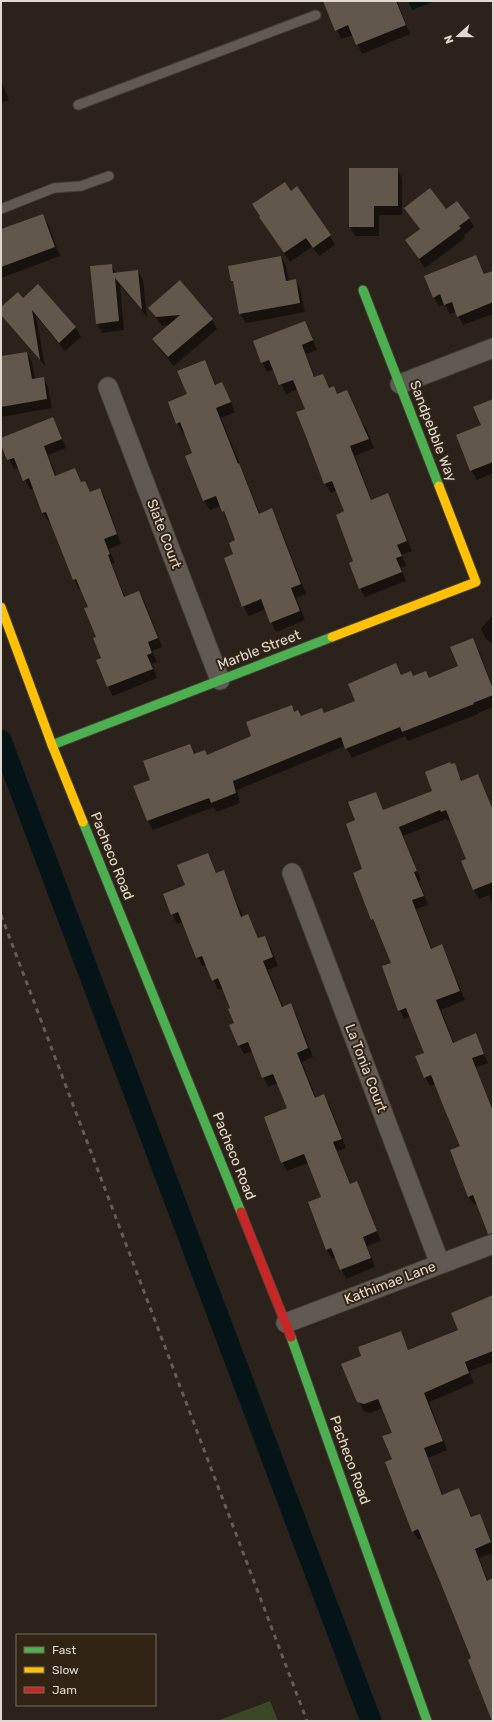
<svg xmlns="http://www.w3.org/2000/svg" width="494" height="1722" font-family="Rubik,sans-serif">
  <rect width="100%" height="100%" fill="#2b231b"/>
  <polygon fill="#3b4826" points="270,1701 278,1721 217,1721"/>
  <polygon fill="#041417" points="408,1 435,1 412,10"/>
  <g fill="#0007">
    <polygon points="324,1 397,1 410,34 362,54 353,35 341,39"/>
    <polygon points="1,81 9,100 1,103"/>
    <polygon points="397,169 402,178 402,215 379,215 379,236 355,236 350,227"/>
    <polygon points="290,192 330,236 335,245 319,256 312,247 290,262 260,217"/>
    <polygon points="405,208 446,211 469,218 474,227 464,235 465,238 425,268 406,241 420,230"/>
    <polygon points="42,215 48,224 60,256 1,278 1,230"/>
    <polygon points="476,256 485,275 493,278 493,314 463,325 456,312 450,314 445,304 439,306 434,297"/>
    <polygon points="281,257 286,266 289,281 295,280 300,289 305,312 246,323 240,314 235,286 232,280"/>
    <polygon points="111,265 116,273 138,271 143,280 147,317 120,285 124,330 102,333 97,324"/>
    <polygon points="38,285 76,328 81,337 65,351 36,316 45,366 1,315 1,309 22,299"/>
    <polygon points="149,308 212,320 217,329 174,366 159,348 153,339 169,325 162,326"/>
    <polygon points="304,322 317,350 306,354 315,378 323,375 330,389 333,387 338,395 347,391 360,420 366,428 374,448 355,456 372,501 387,495 393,504 412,551 402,555 406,566 401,568 406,581 365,597 360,588 345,512 337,490 331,493 325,484 298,413 306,409 298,389 286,394 274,369 267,372 262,362"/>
    <polygon points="27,353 32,362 35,379 43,378 48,387 52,408 1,417 1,357"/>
    <polygon points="205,361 216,385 222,383 235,412 221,418 260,514 272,510 277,519 306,594 296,598 305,620 276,632 266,609 249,616 243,606 235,554 236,541 221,506 210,510 204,501 187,456 193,454 185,432 183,433 177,423 188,395"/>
    <polygon points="493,400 493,473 477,480 471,470 482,426"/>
    <polygon points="53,419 66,448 48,455 57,477 75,469 82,483 85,482 91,493 100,489 105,498 121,544 109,549 115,563 112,564 125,597 139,592 144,601 162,647 152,651 157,662 152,664 157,678 113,696 108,687 103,659 89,607 81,588 79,589 74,579 51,521 49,522 43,513 34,488 30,490 19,467 14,469 1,442 1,439"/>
    <polygon points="493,615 493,644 486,639 481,629"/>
    <polygon points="472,640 478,649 493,687 493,707 478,713 478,714 408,741 405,736 352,758 345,746 237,790 240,803 217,812 214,807 153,830 148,821 134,787 152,780 189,745 195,755 207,756 252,736 291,706 295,713 301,717 324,714 356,702 396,665 402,675 429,679 460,667"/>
    <polygon points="454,764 462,781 478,775 493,809 493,904 489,895 479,899 474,890 462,861 467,859 451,819 447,821 446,819 403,836 421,880 419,881 428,905 416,909 432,949 441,945 446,954 465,1000 441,1010 454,1043 476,1035 488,1063 476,1067 493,1110 493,1223 477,1204 474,1205 469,1197 451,1150 461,1146 435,1084 430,1086 425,1077 426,1054 411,1017 404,1019 392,992 392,963 372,919 357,820 375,793 384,811 434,791 451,766"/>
    <polygon points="208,854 217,874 223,872 228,881 243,917 248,915 259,939 264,937 270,946 278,966 268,970 283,1007 290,1005 296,1014 313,1057 302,1062 316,1098 323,1095 329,1104 346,1148 337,1151 351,1185 356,1183 361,1192 381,1241 367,1246 375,1267 346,1279 336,1257 332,1259 327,1250 309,1203 322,1198 308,1163 287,1171 282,1162 288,1109 278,1083 268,1087 252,1051 244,1054 239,1045 232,1009 223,988 218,990 207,965 202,966 183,922 177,924 164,895 187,886"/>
    <polygon points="493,1296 493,1362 469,1371 474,1383 429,1402 447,1450 428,1458 443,1495 459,1489 472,1518 480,1515 493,1545 493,1553 479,1558 488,1581 493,1579 493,1721 469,1660 472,1659 423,1538 418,1540 413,1531 393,1460 393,1433 383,1408 370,1413 364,1411 358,1401 363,1356 400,1332 409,1351 459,1331"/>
  </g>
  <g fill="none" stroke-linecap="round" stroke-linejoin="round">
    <polyline stroke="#041417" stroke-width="21" points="1,740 371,1721"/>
  </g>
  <g fill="#61574a">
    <polygon points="323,1 396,1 406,25 356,45 348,25 335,31"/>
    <polygon points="349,168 398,168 398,206 374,206 374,227 349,227"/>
    <polygon points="285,182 291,191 297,186 331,235 313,248 306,238 284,253 259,217 260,216 252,204"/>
    <polygon points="430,188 446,209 457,201 470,218 459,226 461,228 419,259 405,240 420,229 404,208"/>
    <polygon points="43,214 55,247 1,267 1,229"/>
    <polygon points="476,255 484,274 493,271 493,302 457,317 452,302 444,305 440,294 433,298 424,276"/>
    <polygon points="281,256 286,281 296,279 300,303 239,314 233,281 231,281 228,266"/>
    <polygon points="112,264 113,273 138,270 142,310 115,278 119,321 96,324 90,266"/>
    <polygon points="180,280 213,319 168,357 152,339 180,315 156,317 148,308"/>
    <polygon points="38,284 76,327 59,343 32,310 40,360 1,315 1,307 18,292 23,298"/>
    <polygon points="305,321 313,340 302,345 314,377 323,374 329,388 334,386 337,394 347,390 369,439 350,446 371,500 388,493 407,541 397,545 402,556 396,558 402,572 359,589 349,563 353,561 336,515 344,511 332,481 324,484 307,439 296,412 305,409 293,380 279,385 269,360 261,363 253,341"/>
    <polygon points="27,352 32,379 44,377 47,399 1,407 1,356"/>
    <polygon points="205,360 215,385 222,382 231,402 216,408 238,464 239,463 259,514 272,508 301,584 291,588 300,611 270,623 261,599 242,607 224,558 233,554 229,543 235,540 224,511 222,512 216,496 203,501 185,456 192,453 180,422 176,424 168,402 187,394 177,371"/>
    <polygon points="493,399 493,462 470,471 456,435 481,425 473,407"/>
    <polygon points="53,417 62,439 44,446 55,476 75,468 81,482 85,481 90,492 100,488 117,534 104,539 110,554 108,555 124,597 139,591 158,638 148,642 152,653 147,655 153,669 107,687 96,660 101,658 93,638 96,637 84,608 88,607 76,579 73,580 46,512 42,513 29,478 23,481 14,458 7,460 1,445 1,438"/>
    <polygon points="473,638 493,689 493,695 473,703 474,704 402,732 400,727 345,749 341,737 233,781 236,793 211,803 209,798 147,821 133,786 150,780 143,761 190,744 194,754 205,750 207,755 251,736 246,722 292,705 294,712 298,710 301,716 322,708 324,713 355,701 348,684 396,663 401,675 411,671 413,676 426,671 429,678 458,666 450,647"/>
    <polygon points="450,762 451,764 455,763 461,781 478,774 493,810 493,882 473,890 461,861 466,859 446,810 441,812 440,810 399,827 417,871 414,872 424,896 412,900 431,949 442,944 460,991 436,1000 453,1043 476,1033 484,1054 472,1058 493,1111 493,1233 488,1234 473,1195 468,1197 450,1150 460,1146 444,1108 431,1075 424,1078 415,1056 424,1053 406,1008 398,1011 382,966 391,963 373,919 371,920 353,873 362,869 346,824 355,820 348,802 376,792 383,810 432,791 425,772"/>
    <polygon points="208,853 216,873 224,870 241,917 248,914 258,938 265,936 273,957 263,961 282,1007 291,1003 308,1048 297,1053 315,1098 324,1094 342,1139 333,1142 350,1184 357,1181 377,1231 363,1237 371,1258 340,1270 331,1248 326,1250 308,1202 321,1197 304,1154 281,1163 264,1117 287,1108 273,1074 262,1078 248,1042 238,1046 229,1025 234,1023 228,1009 230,1008 218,978 212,981 202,956 196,958 178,912 171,915 163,894 185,885 177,865"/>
    <polygon points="493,1295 493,1351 465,1362 469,1373 424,1393 443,1441 424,1448 442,1495 459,1488 471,1517 480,1514 491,1542 475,1549 487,1581 493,1578 492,1721 468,1660 471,1658 437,1574 418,1529 412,1532 385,1462 392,1459 382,1436 392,1433 378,1399 364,1404 357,1402 341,1364 361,1356 358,1347 401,1331 408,1350 458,1330 451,1313"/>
  </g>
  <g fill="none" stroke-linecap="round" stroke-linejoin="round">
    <g stroke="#443e37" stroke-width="11">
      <g id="lane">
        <polyline points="78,105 316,15"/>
        <polyline points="1,209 54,188 81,186 109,176"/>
      </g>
    </g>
    <g stroke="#443e37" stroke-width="21">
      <g id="street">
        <polyline points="400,384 493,348"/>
        <polyline points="108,387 220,680"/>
        <polyline points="292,873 440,1264"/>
        <polyline points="286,1323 493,1244"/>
      </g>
    </g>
    <g stroke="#443e37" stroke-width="11">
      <g id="fast">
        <polyline points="363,290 439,486"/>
        <polyline points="52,745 332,637"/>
        <polyline points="83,822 241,1212"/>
        <polyline points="291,1337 427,1721"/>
      </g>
    </g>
    <g stroke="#443e37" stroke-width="11">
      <g id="slow">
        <polyline points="1,607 52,745 83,822"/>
        <polyline points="332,637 476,582 439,486"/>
      </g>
    </g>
    <g stroke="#443e37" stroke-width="11">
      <polyline id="jam" points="241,1212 291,1337"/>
    </g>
    <use href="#lane" stroke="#615a53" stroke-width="9"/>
    <use href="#street" stroke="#615a53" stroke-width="19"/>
    <use href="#fast" stroke="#4caf50" stroke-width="9"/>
    <use href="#slow" stroke="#ffc107" stroke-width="9"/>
    <use href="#jam" stroke="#c62828" stroke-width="9"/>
    <polyline stroke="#625d56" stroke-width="3" stroke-dasharray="5 5" stroke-linecap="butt" points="1,915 307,1721"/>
  </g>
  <g text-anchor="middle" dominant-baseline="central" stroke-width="4" stroke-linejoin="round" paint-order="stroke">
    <g font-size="14" fill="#e1d9cf" stroke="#312415">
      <text transform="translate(433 431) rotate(69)">Sandpebble Way</text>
      <text transform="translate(164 534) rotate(69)">Slate Court</text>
      <text transform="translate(259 650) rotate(-21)">Marble Street</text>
      <text transform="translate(112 856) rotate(68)">Pacheco Road</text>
      <text transform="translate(366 1068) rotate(69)">La Tonia Court</text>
      <text transform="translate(234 1156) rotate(68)">Pacheco Road</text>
      <text transform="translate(390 1283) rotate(-21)">Kathimae Lane</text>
      <text transform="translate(350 1460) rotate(70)">Pacheco Road</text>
    </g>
  </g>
  <rect width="494" height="1722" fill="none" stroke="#e1d9cf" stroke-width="4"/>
  <rect x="16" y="1634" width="140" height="72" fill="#312415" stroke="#776c5f"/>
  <rect x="24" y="1647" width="20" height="6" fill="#4caf50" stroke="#776c5f"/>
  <text x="52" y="1654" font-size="12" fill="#e1d9cf">Fast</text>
  <rect x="24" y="1667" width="20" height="6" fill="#ffc107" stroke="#776c5f"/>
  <text x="52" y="1674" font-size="12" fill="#e1d9cf">Slow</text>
  <rect x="24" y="1687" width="20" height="6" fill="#c62828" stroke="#776c5f"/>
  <text x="52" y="1694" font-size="12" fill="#e1d9cf">Jam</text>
  <g transform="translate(458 36) rotate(249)" stroke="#312415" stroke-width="3" paint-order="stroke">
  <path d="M0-3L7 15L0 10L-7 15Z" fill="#e1d9cf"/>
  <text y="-6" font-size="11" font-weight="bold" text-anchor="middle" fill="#e1d9cf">N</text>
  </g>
</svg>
